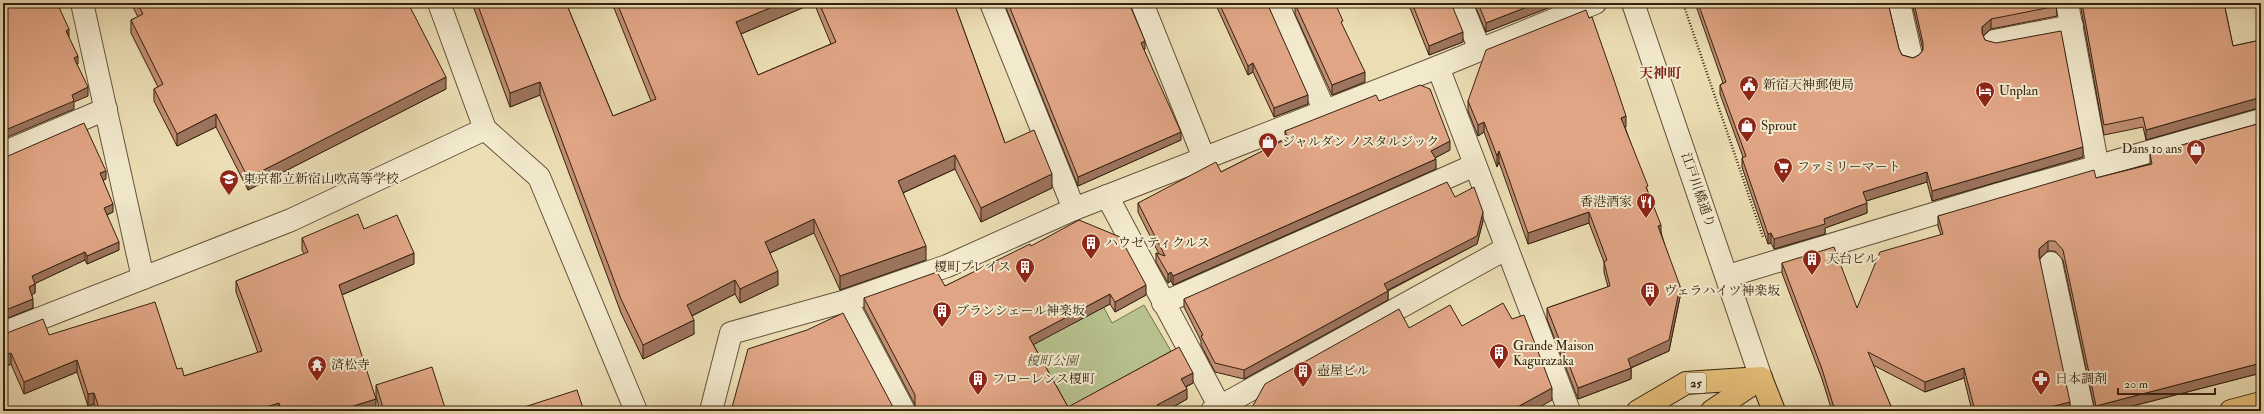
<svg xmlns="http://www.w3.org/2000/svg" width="2264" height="414" font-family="'IM FELL Double Pica','Noto Serif JP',serif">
  <rect width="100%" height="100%" fill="#ecdeb4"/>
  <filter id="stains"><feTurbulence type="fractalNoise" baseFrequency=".005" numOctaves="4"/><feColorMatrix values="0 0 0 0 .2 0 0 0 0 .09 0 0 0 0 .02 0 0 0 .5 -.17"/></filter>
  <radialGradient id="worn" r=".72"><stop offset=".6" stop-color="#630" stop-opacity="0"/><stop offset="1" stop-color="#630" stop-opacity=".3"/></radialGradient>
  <polygon fill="#b7c18e" stroke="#767250" points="1092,285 1112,323 1144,305 1171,351 1062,411 1012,411 976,344"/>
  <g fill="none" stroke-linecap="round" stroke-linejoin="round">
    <g stroke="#63513a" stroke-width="24">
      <g id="minor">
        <polyline points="82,3 143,278"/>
        <polyline points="439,3 485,129 539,177 636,411"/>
        <polyline points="991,3 1074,209"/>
        <polyline points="1142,3 1204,158"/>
        <polyline points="1277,3 1324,109"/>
        <polyline points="1461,3 1480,50"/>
        <polyline points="1633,3 1761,378"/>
        <polyline points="1899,3 1911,56"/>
        <polyline points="2067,3 2098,168"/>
        <polyline points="1994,41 2072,26"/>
        <polyline points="1438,67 1569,411"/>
        <polyline points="3,153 106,109"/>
        <polyline points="1107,196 1222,411"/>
        <polyline points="2051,263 2083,411"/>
        <polyline points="1728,276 1996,195 2261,120"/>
        <polyline points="846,301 904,411"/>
        <polyline points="1163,303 1475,165"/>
        <polyline points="3,333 291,220 485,129"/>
        <polyline points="711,411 731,333 846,301 947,266 1074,209 1438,67 1595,3"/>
        <polyline points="1212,411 1507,248"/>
      </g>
    </g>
    <g stroke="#352211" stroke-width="24">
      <g id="major">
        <polyline points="1761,378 1774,411"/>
        <polyline points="1638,411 1686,383 1761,378"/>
        <polyline points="1712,411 1760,379"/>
        <polyline points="2231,411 2261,403"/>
      </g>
    </g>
    <polyline stroke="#352211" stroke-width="2.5" stroke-dasharray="1 2" stroke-linecap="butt" points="1683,3 1763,237"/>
    <use href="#minor" stroke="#f3eace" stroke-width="22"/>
    <use href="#major" stroke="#e6bf7a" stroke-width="22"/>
  </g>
  <g fill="#c18e72" stroke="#352211" fill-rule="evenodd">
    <polygon points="131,3 408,3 446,89 248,190 216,127 177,146 154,101 154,89 158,87 131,33 131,20 138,17"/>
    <path d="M472,3h94l47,113 38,-15 -39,-98h342l51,140 47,45 -71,34 -26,-53 -52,24 23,67 -86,30 -26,-57 -44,20 8,32 -38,18 -5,-9 -43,22 2,18 -51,25 -22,-46 -81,-218 -30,12zM814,3l17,41 -73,31 -17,-41z"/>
    <polygon points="1004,3 1129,3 1145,49 1144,50 1181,140 1078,186"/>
    <polygon points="1215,3 1267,3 1308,104 1274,117 1253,72 1248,75"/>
    <polygon points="1408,3 1451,3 1463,42 1429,55"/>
    <polygon points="1474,3 1561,3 1486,32"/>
    <polygon points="1695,3 1888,3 1899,49 1902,55 1913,58 1919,55 1923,50 1912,3 2056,3 2057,16 1991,29 1983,36 1985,40 2083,157 1932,201 1927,182 1866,201 1867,213 1825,228 1825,234 1774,249 1771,243 1768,244 1742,167 1742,158 1743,157 1720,94 1720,85 1723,83"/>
    <polygon points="2080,3 2224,3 2233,46 2261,40 2261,109 2258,108 2146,140 2143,127 2104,135"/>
    <polygon points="1295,4 1365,82 1332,95 1295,14"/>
    <polygon points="1379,101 1450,150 1435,158 1436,169 1173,285 1171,281 1168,283 1156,262 1156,253 1159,254 1138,212 1138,203 1221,172 1285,140 1285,131"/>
    <polygon points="1468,101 1626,127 1625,127 1648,192 1661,232 1680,297 1669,351 1631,368 1631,379 1578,399 1547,319 1547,308 1608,287 1604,272 1604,262 1589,223 1528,244 1499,162 1497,167 1484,132 1478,136 1468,111"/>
    <polygon points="2261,123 2261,373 2113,411 2095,411 2063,260 2055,251 2048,251 2039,259 2070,411 1972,411 1964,378 1925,392 1873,365 1893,411 1832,411 1822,379 1782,273 1782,263 1857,308 1941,235 1938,226 1938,216 2096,178 2150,164 2150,154"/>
    <polygon points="3,156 106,179 103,180 113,212 107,215 119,250 87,264 85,260 35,283 35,293 32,294 33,308 3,320"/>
    <polygon points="1455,197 1483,221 1477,244 1388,291 1388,300 1244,379 1215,372 1201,345 1201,341 1184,307 1184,299"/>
    <polygon points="364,229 414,264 342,295 376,410 96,411 94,404 88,406 77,372 24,394 11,364 5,367 3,362 3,333 49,335 177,369 184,376 258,353 236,292 236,281 304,254 302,250 302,238"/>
    <polygon points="1031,246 1146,295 1115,312 1110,304 1033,344 1068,407 1193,383 1186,387 1187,399 1166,411 915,407 915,405 864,308 864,298 945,286"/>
    <polygon points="376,385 446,411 380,411 376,396"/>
  </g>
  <g fill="#9d745d" stroke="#352211">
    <polygon points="782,3 814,3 736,36 736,22"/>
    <polygon points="1537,3 1561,3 1486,32 1486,23"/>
    <polygon points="1991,19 1991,29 1982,37 1982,27"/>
    <polygon points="69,29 69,37 66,31"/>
    <polygon points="1463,32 1463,42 1429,55 1429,46"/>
    <polygon points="1145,41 1145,49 1141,51 1141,43"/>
    <polygon points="78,56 78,64 74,66 74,58"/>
    <polygon points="1253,63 1253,72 1248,75 1248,66"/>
    <polygon points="1365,72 1365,82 1332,95 1332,85"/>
    <polygon points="446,77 446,89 248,190 248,178"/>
    <polygon points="540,82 540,95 510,107 510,93"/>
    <polygon points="88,87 88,96 74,102 74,109 3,139 3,131 72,95"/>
    <polygon points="1308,95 1308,104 1274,117 1274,108"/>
    <polygon points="2258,98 2258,108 2146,140 2146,130"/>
    <polygon points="216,114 216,127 177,146 177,134"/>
    <polygon points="1626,116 1626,127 1621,128 1621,118"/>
    <polygon points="1484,122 1484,132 1478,136 1478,125"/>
    <polygon points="1181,132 1181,140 1078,186 1078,177"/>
    <polygon points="1450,141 1450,150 1431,160 1431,151"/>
    <polygon points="2083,147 2083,157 1932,201 1932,191"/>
    <polygon points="1499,151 1499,162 1497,167 1497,156"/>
    <polygon points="955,155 955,169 898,195 898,181"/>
    <polygon points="1436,159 1436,169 1173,285 1173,276"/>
    <polygon points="106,171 106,179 100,182 100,173"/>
    <polygon points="1927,172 1927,182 1863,202 1863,192"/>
    <polygon points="1052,174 1052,188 981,222 981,208"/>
    <polygon points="1867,203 1867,213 1825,228 1825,234 1774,249 1774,239 1824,219"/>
    <polygon points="113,204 113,212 104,216 104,208"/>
    <polygon points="1483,212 1483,221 1477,244 1384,292 1384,284"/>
    <polygon points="1589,212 1589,223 1528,244 1528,233"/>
    <polygon points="814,219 814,233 765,255 765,242"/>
    <polygon points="1661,225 1661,235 1658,226"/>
    <polygon points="1771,233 1771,243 1768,244 1768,234"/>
    <polygon points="2048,241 2048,251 2039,259 2039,266 2039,249"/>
    <polygon points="119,242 119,250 87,264 87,256"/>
    <polygon points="926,246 926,260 840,290 840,276"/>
    <polygon points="85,252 85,260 32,285 32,276"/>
    <polygon points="414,253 414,264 339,296 339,285"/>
    <polygon points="778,271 778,285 740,303 740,289"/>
    <polygon points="1171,272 1171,281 1168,283 1168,274"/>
    <polygon points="735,280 735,294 687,318 687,305"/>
    <polygon points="35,284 35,293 29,296 29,287"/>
    <polygon points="1146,285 1146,295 1115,312 1115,302"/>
    <polygon points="1680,286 1680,297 1669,351 1628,369 1628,359"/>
    <polygon points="1388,291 1388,300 1244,379 1244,370"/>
    <polygon points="1110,294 1110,304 1029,347 1029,337"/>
    <polygon points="33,299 33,308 3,320 3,311"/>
    <polygon points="694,320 694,334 643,359 643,345"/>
    <polygon points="11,353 11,364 5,367 5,355"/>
    <polygon points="77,360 77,372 24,394 24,382"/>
    <polygon points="2261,363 2261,373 2113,411 2096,411 2096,406"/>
    <polygon points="1631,368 1631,379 1578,399 1578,388"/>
    <polygon points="1964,368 1964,378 1925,392 1925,382"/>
    <polygon points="1193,373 1193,383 1181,389 1181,379"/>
    <polygon points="1552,388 1552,400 1533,411 1512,411 1512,410"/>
    <polygon points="1187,389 1187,399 1166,411 1157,411 1157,405"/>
    <polygon points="94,393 94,404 88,406 88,394"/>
    <polygon points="376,399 376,410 374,411 337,411"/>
    <polygon points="2070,402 2070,411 2034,411"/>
    <polygon points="279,403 279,411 253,411"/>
  </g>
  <g fill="#e0a585" stroke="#352211">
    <polygon points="3,3 57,3 69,29 66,31 78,56 74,58 88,87 72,95 74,101 3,131"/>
    <polygon points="137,3 408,3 446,77 248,178 216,114 177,134 154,89 163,84 131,20 143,14"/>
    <polygon points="477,3 566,3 613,116 656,99 617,3 782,3 736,22 758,75 836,42 819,3 954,3 1005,143 1034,130 1052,174 981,208 955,155 898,181 926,246 840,276 814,219 765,242 778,271 740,289 735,280 687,305 694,320 643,345 621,299 540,82 510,93"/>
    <polygon points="1008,3 1129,3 1145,41 1141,43 1181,132 1078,177"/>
    <polygon points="1219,3 1267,3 1308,95 1274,108 1253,63 1248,66"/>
    <polygon points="1297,3 1335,3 1343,21 1341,22 1365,72 1332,85 1295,4"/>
    <polygon points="1412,3 1451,3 1463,32 1429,46"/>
    <polygon points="1478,3 1537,3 1486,23"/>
    <polygon points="1698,3 1888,3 1899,49 1902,55 1913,58 1919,55 1923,50 1923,43 1914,3 2056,3 2057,6 1991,19 1982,27 1982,33 1985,40 1996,43 2061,31 2083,147 1932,191 1927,172 1863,192 1867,203 1824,219 1825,224 1774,239 1771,233 1768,234 1742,158 1746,156 1720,85 1726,82"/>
    <polygon points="2082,3 2224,3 2233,46 2261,40 2261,99 2258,98 2146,130 2143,117 2104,125"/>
    <polygon points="1586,10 1589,18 1592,17 1614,80 1626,116 1621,118 1648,186 1646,187 1661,225 1658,226 1680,286 1669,340 1628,359 1631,368 1578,388 1547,308 1610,286 1604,262 1607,260 1589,212 1528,233 1499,151 1497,156 1484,122 1478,125 1468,101 1486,50"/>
    <polygon points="1420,85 1430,89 1450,141 1431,151 1436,159 1173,276 1171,272 1168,274 1156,253 1165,256 1138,203 1216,162 1221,172 1288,138 1285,131 1376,95 1379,101"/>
    <polygon points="84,123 106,171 100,173 113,204 104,208 119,242 87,256 85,252 32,276 35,284 29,287 33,299 3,311 3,156 8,156"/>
    <polygon points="2261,123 2261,363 2096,406 2063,250 2055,241 2048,241 2039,249 2039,256 2070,402 2034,411 1975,411 1964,368 1925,382 1868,352 1893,411 1835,411 1822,369 1782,263 1834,247 1857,308 1880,252 1943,234 1938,216 2094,170 2096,178 2152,164 2150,154"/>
    <polygon points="1447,182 1455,197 1474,187 1483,212 1477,236 1384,284 1388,291 1244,370 1215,363 1201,336 1203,335 1184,299"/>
    <polygon points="358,214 364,229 397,215 414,253 339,285 376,399 337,411 282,411 279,403 253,411 100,411 94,393 88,394 77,360 24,382 11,353 5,355 3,350 3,333 7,333 43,319 49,335 155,302 177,369 182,368 184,376 262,351 236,281 308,252 302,238"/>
    <polygon points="1079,220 1120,237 1146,285 1115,302 1110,294 1029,337 1068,407 1179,347 1193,373 1181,379 1187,389 1157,405 1161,411 910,411 915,407 915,395 864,298 937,272 945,286 1030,244 1031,246"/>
    <polygon points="1503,303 1512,319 1524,315 1552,388 1512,410 1512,411 1250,411 1265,384 1399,309 1409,328 1450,305 1462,326"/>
    <polygon points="843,313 893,407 897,411 731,411 748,349 807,330"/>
    <polygon points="432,367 446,411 384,411 376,385"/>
    <polygon points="577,390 584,411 512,411"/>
  </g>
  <defs>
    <g id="civic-pin" transform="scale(1)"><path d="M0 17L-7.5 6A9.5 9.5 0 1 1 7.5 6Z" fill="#8f2418" stroke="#f3eace"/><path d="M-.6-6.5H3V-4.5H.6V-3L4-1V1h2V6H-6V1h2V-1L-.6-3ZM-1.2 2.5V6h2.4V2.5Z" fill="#fff"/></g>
    <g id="hotel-pin" transform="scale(1)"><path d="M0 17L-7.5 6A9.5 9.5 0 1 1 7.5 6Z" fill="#8f2418" stroke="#f3eace"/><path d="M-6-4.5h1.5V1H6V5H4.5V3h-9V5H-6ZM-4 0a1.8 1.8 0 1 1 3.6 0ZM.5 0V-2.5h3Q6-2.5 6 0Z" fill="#fff"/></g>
    <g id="shop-pin" transform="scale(1)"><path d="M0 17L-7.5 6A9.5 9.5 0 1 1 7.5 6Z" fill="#8f2418" stroke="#f3eace"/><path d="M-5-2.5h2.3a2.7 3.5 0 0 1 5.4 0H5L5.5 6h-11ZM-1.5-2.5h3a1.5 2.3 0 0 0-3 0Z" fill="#fff"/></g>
    <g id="supermarket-pin" transform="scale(1)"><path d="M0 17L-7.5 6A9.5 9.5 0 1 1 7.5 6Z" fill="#8f2418" stroke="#f3eace"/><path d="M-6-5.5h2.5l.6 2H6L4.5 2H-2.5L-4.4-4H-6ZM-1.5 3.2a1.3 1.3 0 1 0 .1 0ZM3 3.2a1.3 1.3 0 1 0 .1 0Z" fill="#fff"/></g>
    <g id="school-pin" transform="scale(1)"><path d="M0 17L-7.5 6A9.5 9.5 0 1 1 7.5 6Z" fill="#8f2418" stroke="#f3eace"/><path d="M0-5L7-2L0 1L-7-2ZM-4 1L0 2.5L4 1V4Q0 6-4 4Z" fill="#fff"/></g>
    <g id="restaurant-pin" transform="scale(1)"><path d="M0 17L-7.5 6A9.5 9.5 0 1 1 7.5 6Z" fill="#8f2418" stroke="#f3eace"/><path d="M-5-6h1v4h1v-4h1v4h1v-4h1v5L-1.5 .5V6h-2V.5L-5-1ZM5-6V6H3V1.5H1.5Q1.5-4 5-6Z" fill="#fff"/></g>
    <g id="building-pin" transform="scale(1)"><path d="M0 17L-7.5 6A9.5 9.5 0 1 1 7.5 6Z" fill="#8f2418" stroke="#f3eace"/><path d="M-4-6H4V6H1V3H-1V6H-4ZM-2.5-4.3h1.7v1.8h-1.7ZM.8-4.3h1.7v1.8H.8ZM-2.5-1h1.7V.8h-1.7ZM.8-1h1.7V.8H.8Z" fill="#fff"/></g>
    <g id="temple-pin" transform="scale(1)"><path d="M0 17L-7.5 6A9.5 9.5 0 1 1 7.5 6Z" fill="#8f2418" stroke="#f3eace"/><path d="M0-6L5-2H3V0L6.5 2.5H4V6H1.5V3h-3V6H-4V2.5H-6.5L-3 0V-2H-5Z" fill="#fff"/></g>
    <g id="pharmacy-pin" transform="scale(1)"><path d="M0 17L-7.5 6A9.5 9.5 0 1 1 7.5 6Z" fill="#8f2418" stroke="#f3eace"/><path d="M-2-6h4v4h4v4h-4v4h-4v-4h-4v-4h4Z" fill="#fff"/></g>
  </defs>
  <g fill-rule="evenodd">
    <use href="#civic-pin" x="1749" y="85"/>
    <use href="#hotel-pin" x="1985" y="91"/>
    <use href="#shop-pin" x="1747" y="126"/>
    <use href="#shop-pin" x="1268" y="142"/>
    <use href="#shop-pin" x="2196" y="149"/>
    <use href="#supermarket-pin" x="1783" y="167"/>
    <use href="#school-pin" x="229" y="179"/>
    <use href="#restaurant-pin" x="1646" y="202"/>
    <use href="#building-pin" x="1091" y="243"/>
    <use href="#building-pin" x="1812" y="259"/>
    <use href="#building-pin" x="1025" y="267"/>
    <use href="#building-pin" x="1650" y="291"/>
    <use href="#building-pin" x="942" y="311"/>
    <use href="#building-pin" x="1499" y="353"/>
    <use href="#temple-pin" x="317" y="365"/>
    <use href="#building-pin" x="1303" y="371"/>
    <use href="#building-pin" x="978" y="379"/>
    <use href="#pharmacy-pin" x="2041" y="379"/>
  </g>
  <g text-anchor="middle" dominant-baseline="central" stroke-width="4" stroke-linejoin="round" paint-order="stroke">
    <rect fill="#f3eace" stroke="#6e5e4a" stroke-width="1" x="1686" y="373" width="20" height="20" rx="3"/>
    <g font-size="12" font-weight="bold" fill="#352211">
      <text x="1696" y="383">25</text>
    </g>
    <g font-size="13" fill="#352211" stroke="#f3eace" text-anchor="start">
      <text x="1763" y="85">新宿天神郵便局</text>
      <text x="1999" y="91">Unplan</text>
      <text x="1761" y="126">Sprout</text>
      <text x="1282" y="142">ジャルダン ノスタルジック</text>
      <text x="2182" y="149" text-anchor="end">Dans 10 ans</text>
      <text x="1797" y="167">ファミリーマート</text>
      <text x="243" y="179">東京都立新宿山吹高等学校</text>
      <text x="1632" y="202" text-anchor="end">香港酒家</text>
      <text x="1105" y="243">ハウゼ ティクルス</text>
      <text x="1826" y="259">天台ビル</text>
      <text x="1011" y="267" text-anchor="end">榎町プレイス</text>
      <text x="1664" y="291">ヴェラハイツ神楽坂</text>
      <text x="956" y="311">ブランシェール神楽坂</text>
      <text x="1513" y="346">Grande Maison<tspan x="1513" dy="15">Kagurazaka</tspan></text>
      <text x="331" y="365">済松寺</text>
      <text x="1317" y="371">壺屋ビル</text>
      <text x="992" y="379">フローレンス榎町</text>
      <text x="2055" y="379">日本調剤</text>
    </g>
    <g font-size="13" fill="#352211" stroke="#f3eace">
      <text transform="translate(1698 190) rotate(71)">江戸川橋通り</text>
    </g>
    <g font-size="13" font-style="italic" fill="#564a30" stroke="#f3eace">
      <text x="1052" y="361">榎町公園</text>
    </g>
    <g font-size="14" font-weight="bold" fill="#7a1f14" stroke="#f3eace">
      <text x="1660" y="73">天神町</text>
    </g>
  </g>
  <rect width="2264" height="414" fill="none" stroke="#ecdeb4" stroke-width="16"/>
  <rect x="4" y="4" width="2256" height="406" fill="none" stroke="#352211" stroke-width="2"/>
  <rect x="8" y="8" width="2248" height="398" fill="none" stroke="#352211"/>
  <path d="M2118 388v6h97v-6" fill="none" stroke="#352211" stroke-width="2"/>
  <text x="2124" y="388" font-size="12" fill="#352211" stroke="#f3eace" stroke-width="3" paint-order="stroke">20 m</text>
  <rect width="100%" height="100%" filter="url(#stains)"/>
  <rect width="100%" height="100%" fill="url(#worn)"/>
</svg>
